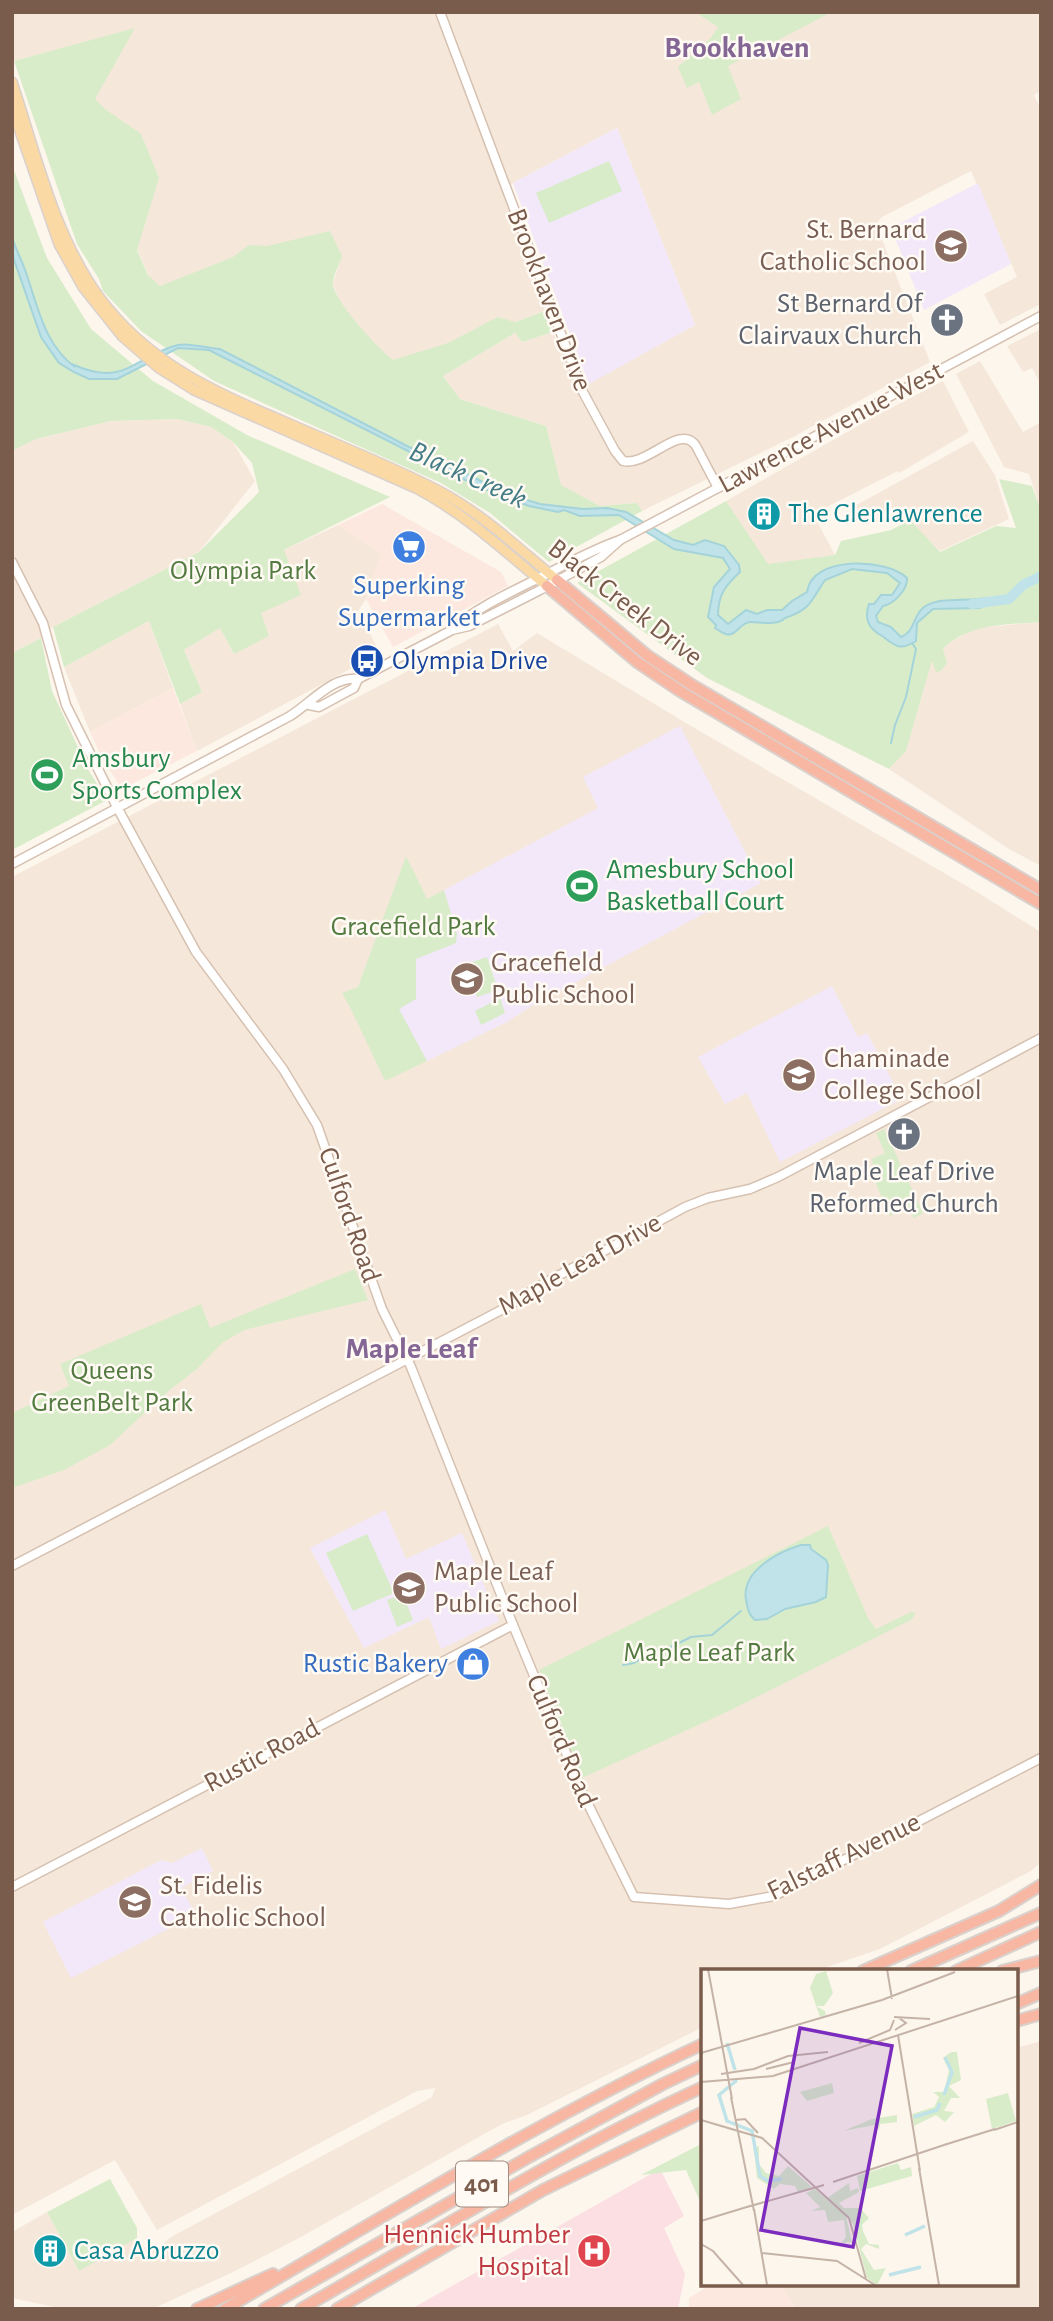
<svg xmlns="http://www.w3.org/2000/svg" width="1053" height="2321" font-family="'Alegreya Sans',sans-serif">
  <rect width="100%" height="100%" fill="#fdf6ec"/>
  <g fill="#f5e8da">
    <polygon points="12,12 1041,12 1041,91 1034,95 1041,110 1041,304 1000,325 984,294 1017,277 971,171 882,217 876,224 930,362 793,437 642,511 637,503 600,506 560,485 546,426 460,399 443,376 515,333 522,342 553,332 577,389 695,325 617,128 513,183 502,192 545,311 447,346 413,357 387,361 344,316 333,283 341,258 254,249 161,287 152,283 123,217 94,99 134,29 14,61"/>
    <polygon points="1041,329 1041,385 1032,368 1023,372 1007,346"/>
    <polygon points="980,361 1023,432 1041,422 1041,510 1029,474 1004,467 956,374"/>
    <polygon points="943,381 969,432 899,473 898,471 813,514 835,555 768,565 726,501 870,419"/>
    <polygon points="178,419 211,427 233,442 255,481 199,552 53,627 41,638 12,653 12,451 36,439 111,421"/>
    <polygon points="973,441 995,475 1009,519 940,551 903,518 862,525 851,508"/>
    <polygon points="338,525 382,553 366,599 358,611 380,653 197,751 180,704 202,692 184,650 220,628 234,654 260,613 284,550"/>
    <polygon points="149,621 173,688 90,732 64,667"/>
    <polygon points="1041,622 1041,866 1009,849 889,769 906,751 932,661 949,643 975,628"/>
    <polygon points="498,624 513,651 537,633 686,723 977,892 1041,932 1041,1862 1031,1871 880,1949 815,1971 703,1971 703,2027 527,2115 502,2124 299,2238 231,2273 152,2309 63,2309 12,2298 12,2232 47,2212 79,2270 137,2238 145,2248 157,2249 171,2237 432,2097 435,2088 417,2091 157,2230 115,2160 12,2215 12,877"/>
    <polygon points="1041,2041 1041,2309 795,2309 781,2284 1016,2284 1016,2048"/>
  </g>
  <g fill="#fde8e0">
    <polygon points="382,504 501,572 508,586 393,647 366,599 381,553 338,525"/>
    <polygon points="173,688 197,751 122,789 103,760 90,732"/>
    <polygon points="712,2284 781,2284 795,2309 689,2309 689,2298"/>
  </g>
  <g fill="#f3e8fa">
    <polygon points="617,128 695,325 589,384 513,183"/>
    <polygon points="978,183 1011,264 924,310 891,228"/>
    <polygon points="680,726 761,883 533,1005 507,1022 427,1061 398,1009 416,998 416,959 457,934 444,890 598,808 583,777"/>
    <polygon points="832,986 858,1037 867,1033 902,1099 780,1162 747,1093 725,1104 698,1057"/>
    <polygon points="385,1510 406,1559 462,1533 499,1621 441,1649 429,1617 364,1648 310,1548"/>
    <polygon points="202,1848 213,1871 181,1888 196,1915 71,1978 43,1922 161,1860 172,1863"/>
  </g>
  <polygon fill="#fbdfe3" points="660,2169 684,2216 664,2228 685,2274 678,2309 411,2309"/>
  <g fill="#d8ecc9">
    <polygon points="695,12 832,12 728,66 741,99 712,115 699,82 687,88 678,67 710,39 718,27"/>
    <path d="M135,28l-40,71 10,10 36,25 18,44 -22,72 11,25 12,11 73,-29 16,-12 18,1 63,-15 12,25c-2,7 -8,18 -9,26 -1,18 46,67 60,78l55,-17 50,-26 17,5 30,-11 8,21 -31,10 -7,-9 -72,43 17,23 86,27 15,59 39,21 37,-3 5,8 -93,51 -59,-49 -49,-30 -227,-102 -73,-50 -38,-40 -4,-12 -22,-35 -63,-183z"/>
    <polygon points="609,161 622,191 549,223 536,193"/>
    <polygon points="12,165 47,258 91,329 153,381 247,435 390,497 284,550 301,595 261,613 269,636 234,654 220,628 184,650 202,692 180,704 149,621 64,667 53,627 199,552 259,492 252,463 233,442 211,427 178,419 111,421 36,439 12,451"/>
    <path d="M999,479l33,7 9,24v112c-35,3 -72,1 -98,27l4,14 -6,8 -5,1 -4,-11 -26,90 -17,18 -182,-91 -130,-95 149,-82 42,63 67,-9 6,-14 50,-11 19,-10 30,32 56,-26 20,2z"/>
    <polygon points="41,638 52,691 89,771 107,800 12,850 12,653"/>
    <polygon points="406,856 427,899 444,890 457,934 456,943 416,959 416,999 399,1009 427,1061 385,1081 351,1009 342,993 358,987"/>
    <polygon points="487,957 498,990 477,997 466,964"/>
    <polygon points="500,998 505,1013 481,1025 475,1011"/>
    <polygon points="884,1129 923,1213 914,1218 907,1208 890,1216 869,1168 873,1166 872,1159 885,1153 876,1133"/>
    <polygon points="355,1269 368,1300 244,1330 222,1343 198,1368 166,1393 110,1445 64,1470 12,1488 12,1413 69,1386 60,1364 201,1304 210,1328"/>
    <polygon points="828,1526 868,1618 876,1629 911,1612 916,1613 911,1620 731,1710 582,1778 539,1670"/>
    <polygon points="367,1534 394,1593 353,1611 326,1553"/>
    <polygon points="403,1594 413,1620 397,1627 387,1600"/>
    <polygon points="703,2143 703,2208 686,2170 641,2175"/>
    <polygon points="110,2179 137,2228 137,2238 79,2271 47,2212"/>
  </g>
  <g fill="#bfe3e8" stroke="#a5d3da" stroke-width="2">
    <path d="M12,237c3,10 8,20 12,30 13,35 19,77 51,100l-1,-2c49,21 56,-4 97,-18 17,-6 32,1 49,2l189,98 43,19 52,27 36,11 43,5 24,-1 19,4 48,28 19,5 12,-5 19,6 15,19 1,7c-14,13 -22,22 -22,43l10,9 18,-14 11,4 10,-4h15l10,-9 15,-9c5,-37 79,-34 100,-14 1,11 -13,26 -24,28l-7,10 2,6 13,5 10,10c14,-5 12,-22 23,-30 16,-11 43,-5 62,-9l1,7 -8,3 -46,1 -16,14 -1,18c-17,11 -21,4 -34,-5 -14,-8 -18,-17 -13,-32h5l7,-9h11l8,-12 -13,-10 -35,-4 -27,11c-14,20 -13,29 -40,38 -8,8 -24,4 -34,4 -10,0 -12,10 -20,12 -6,2 -11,-3 -16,-6l1,-3 -8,-8 6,-30 16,-18 -7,-11 -49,-9 -55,-34 -39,1 -16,-6 -6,2 -29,-6 -52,-20 -268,-136 -31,-2 -61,31h-28l-15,-7 -15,-9 -18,-26 -29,-83z"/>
    <path d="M801,1545h9l1,4 15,11 2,5 -2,32 -10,5 -31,7 -18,10 -12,1c-7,-6 -7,-11 -9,-20 -5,-29 32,-48 55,-55z"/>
  </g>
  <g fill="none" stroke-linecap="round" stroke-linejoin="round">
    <g stroke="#a5d3da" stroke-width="2">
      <polyline points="891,743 895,725 906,697 916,649 912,643"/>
      <polyline points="623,1665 634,1663 656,1650 665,1650 691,1637 712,1635 741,1611"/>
    </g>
    <polyline stroke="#bfe3e8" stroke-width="10" points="972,604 1009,599 1023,585 1041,576"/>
    <g stroke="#d6c0b0" stroke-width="11">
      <g id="secondary">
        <path d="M440,12l143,380 32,59 8,10c24,6 58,-39 73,-15l22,42"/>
        <polyline points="12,562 43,623 66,705 118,809 196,952 283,1069 317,1125 382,1309 411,1367 513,1625 584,1796 634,1897 729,1904 774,1896 1041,1758"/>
        <path d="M454,628c24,-21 55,-35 83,-49 28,-14 54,-29 83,-39l421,-224"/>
        <polyline points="309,705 319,707 354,688 358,679"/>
        <path d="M12,864l278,-148c21,-13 42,-40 68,-37l94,-49 17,-4 71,-36 61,-33 19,-17"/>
        <polyline points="12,1566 507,1307 543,1284 685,1207 708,1198 750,1189 778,1177 1041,1038"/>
        <polyline points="12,1887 513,1625"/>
      </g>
    </g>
    <g stroke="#dad1cd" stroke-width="12">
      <g id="primary">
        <path d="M12,82c24,72 42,153 87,215 49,66 113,94 186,125 52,23 104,43 154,69 44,23 80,58 118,89"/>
        <path d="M12,108l47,136 24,43 39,49 37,32 35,22 224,99c50,27 85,61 129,97"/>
      </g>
    </g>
    <g stroke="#dad1cd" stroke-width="14">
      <g id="highway">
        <polyline points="557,580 648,656 692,685 1041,890"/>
        <polyline points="547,586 637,662 680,691 1041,904"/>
        <polyline points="863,1971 999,1911 1041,1885"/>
        <polyline points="911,1971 1041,1913"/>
        <polyline points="956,1971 1041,1932"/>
        <polyline points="1002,1971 1041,1961"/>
        <polyline points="1016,2004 1041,1993"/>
        <polyline points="1016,2021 1041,2014"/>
        <polyline points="197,2309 273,2274"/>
        <path d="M225,2309c157,-91 313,-188 478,-265"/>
        <polyline points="264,2309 529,2157 663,2084 703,2065"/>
        <path d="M301,2309c133,-76 263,-158 402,-222"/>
        <polyline points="337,2309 543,2190 703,2112"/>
      </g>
    </g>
    <use href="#secondary" stroke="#fff" stroke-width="8"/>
    <use href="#primary" stroke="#fbd9a5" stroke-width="9"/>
    <use href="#highway" stroke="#f7b7a3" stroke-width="10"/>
  </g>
  <defs>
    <g id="school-disc" transform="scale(1.75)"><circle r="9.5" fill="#8d6e63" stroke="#fffaf3"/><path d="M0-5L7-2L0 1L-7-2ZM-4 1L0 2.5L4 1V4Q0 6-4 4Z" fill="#fff"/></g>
    <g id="church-disc" transform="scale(1.75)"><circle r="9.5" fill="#6b7280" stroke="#fffaf3"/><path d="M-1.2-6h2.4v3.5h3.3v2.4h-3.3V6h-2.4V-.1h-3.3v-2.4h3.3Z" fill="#fff"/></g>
    <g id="building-disc" transform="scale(1.75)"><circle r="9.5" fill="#0f9aa8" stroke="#fffaf3"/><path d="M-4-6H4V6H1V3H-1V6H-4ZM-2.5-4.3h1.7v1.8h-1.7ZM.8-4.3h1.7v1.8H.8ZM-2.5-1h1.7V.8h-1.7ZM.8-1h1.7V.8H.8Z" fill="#fff"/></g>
    <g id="supermarket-disc" transform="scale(1.75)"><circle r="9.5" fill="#3f7fe0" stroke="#fffaf3"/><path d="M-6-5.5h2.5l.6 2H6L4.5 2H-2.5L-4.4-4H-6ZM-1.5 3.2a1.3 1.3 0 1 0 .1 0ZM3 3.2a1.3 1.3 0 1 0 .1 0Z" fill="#fff"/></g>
    <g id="bus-disc" transform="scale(1.75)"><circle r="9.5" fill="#1a4fb4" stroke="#fffaf3"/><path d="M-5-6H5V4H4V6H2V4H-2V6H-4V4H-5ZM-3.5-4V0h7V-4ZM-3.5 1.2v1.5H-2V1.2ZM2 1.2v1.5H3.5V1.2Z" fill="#fff"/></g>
    <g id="stadium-disc" transform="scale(1.75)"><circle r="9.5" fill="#2e9e5b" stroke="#fffaf3"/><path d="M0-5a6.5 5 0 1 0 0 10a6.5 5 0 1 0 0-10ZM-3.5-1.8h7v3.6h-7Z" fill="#fff"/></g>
    <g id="shop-disc" transform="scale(1.75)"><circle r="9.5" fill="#3f7fe0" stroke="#fffaf3"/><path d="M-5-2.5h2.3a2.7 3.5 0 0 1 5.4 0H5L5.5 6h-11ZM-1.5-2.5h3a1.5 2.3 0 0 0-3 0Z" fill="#fff"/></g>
    <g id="hospital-disc" transform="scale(1.75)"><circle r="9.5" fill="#e0444e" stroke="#fffaf3"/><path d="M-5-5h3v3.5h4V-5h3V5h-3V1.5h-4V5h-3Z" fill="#fff"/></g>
  </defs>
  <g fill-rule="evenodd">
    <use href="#school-disc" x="951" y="246"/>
    <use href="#church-disc" x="947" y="320"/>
    <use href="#building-disc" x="764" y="514"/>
    <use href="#supermarket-disc" x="409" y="547"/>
    <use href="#bus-disc" x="367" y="661"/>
    <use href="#stadium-disc" x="47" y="775"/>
    <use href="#stadium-disc" x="582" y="886"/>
    <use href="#school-disc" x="467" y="979"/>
    <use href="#school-disc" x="799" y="1075"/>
    <use href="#church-disc" x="904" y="1134"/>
    <use href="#school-disc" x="409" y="1588"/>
    <use href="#shop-disc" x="473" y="1664"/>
    <use href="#school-disc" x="135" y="1902"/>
    <use href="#building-disc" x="50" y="2251"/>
    <use href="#hospital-disc" x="594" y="2251"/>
  </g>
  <g text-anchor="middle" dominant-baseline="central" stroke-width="5" stroke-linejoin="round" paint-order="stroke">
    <rect fill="#fffaf3" stroke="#a28b7f" stroke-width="2" x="456" y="2161.5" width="52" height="45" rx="5"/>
    <g font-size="26" font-weight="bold" fill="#7a5c4d">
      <text x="482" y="2184">401</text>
    </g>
    <g font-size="28" fill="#785e54" stroke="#fffaf3" text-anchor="start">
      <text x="926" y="230" text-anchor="end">St. Bernard<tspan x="926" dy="32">Catholic School</tspan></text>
      <text x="491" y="963">Gracefield<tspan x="491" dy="32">Public School</tspan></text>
      <text x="824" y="1059">Chaminade<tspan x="824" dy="32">College School</tspan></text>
      <text x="434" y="1572">Maple Leaf<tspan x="434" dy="32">Public School</tspan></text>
      <text x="160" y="1886">St. Fidelis<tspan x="160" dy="32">Catholic School</tspan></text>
    </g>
    <g font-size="28" fill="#7a5c4d" stroke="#fffaf3">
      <text transform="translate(549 300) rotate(69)">Brookhaven Drive</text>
      <text transform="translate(831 428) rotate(-28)">Lawrence Avenue West</text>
      <text transform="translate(625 603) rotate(38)">Black Creek Drive</text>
      <text transform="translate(349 1215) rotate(71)">Culford Road</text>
      <text transform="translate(580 1265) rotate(-29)">Maple Leaf Drive</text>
      <text transform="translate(561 1741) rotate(67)">Culford Road</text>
      <text transform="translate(262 1756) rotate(-28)">Rustic Road</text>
      <text transform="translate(844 1857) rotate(-26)">Falstaff Avenue</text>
    </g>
    <g font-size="28" fill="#5b616d" stroke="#fffaf3" text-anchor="end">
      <text x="922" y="304">St Bernard Of<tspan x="922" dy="32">Clairvaux Church</tspan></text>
      <text x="904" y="1172" text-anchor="middle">Maple Leaf Drive<tspan x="904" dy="32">Reformed Church</tspan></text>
    </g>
    <g font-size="28" fill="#0d838f" stroke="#fffaf3" text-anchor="start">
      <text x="788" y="514">The Glenlawrence</text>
      <text x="74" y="2251">Casa Abruzzo</text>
    </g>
    <g font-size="28" fill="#537a41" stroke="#fffaf3">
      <text x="243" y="571">Olympia Park</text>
      <text x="413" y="927">Gracefield Park</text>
      <text x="112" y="1371">Queens<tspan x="112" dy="32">GreenBelt Park</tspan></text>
      <text x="709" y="1653">Maple Leaf Park</text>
    </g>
    <g font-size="28" fill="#366cbe" stroke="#fffaf3">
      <text x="409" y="586">Superking<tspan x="409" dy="32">Supermarket</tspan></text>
      <text x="448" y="1664" text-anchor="end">Rustic Bakery</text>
    </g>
    <g font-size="28" fill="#164399" stroke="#fffaf3" text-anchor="start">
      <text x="392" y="661">Olympia Drive</text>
    </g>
    <g font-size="28" fill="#27864d" stroke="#fffaf3" text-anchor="start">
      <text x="72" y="759">Amsbury<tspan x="72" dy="32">Sports Complex</tspan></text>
      <text x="606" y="870">Amesbury School<tspan x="606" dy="32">Basketball Court</tspan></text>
    </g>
    <g font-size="28" fill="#be3a42" stroke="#fffaf3" text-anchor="end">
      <text x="570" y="2235">Hennick Humber<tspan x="570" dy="32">Hospital</tspan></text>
    </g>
    <g font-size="30" font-weight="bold" fill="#846695" stroke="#fffaf3">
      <text x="737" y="48">Brookhaven</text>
      <text x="411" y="1349">Maple Leaf</text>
    </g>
    <g font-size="30" font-style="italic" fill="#437c86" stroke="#fffaf3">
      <text transform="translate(468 475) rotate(24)">Black Creek</text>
    </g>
  </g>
  <g transform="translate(701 1969)">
    <rect width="317" height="317" fill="#fdf6ec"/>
    <path d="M125,2l7,22 -9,13h-8l9,5 1,4 -6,2 -10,-29 6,-14zM250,83h6l4,28 -12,6 11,12h-9l-7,13 10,1 -9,10 -9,-7 -22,11 -2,-12 22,-7 5,-10 -6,-5h11l5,-22 -6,-12zM131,114l2,10 -27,8 -7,-9zM307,124l8,28 -24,8 -6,-30zM196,146v7l-17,2 -1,6 -4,-5 -32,6 29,-12zM58,177v18l7,9 13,3 9,-10 24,21 -14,5 -3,-6 -15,-2 -6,5 -17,-11 -3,-30zM197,194l3,7 10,-3 1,9 -52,15 -3,-15zM148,214l1,8 8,-3 1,4 -20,11 5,5h16l9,10 -7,7 1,6 6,13 10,1v4l-13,-5 -5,5 13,21 12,-2 -9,17 -10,-7 -14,-54 -26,-26zM114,220l31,27 6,26 -11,1 5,-6 -2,-17 -16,2 -3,-12 -14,1 9,-4 -14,-14z" fill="#d8ecc9"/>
    <path fill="none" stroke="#bfe3e8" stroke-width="3.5" d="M26,74l8,27M36,111l-18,15 8,26 25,10 8,45 8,5 14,-2M243,126l8,-23 -7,-15M213,148l23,-7 3,-7M204,266l20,-9M188,306l32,-8"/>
    <path fill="none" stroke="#c5b3a7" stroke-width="2" d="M7,0l24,130M186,0l5,30M193,48l36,2M194,61l11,-7 -7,-5M197,66l22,136M158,74l31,-13 4,-10M0,84l181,-53 73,-28M65,100l28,-7M20,105l33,-5 34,-13 40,-4M0,113l72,-6 245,-80M30,128l23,114M0,151l61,18 53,49M35,151l9,-1 13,14M293,161l24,-8M243,176l51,-16M218,199l20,117M132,213l114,-38M114,218l34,31 17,61M46,238l77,-22M53,240l13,76M0,252l49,-15M0,275l12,7 30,34M61,284l75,8 38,24"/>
    <path fill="#7b2cbf" fill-opacity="0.15" stroke="#7b2cbf" stroke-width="3.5" d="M99,59l92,18 -39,201 -92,-17z"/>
    <rect width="317" height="317" fill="none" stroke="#7a5c4d" stroke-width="3.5"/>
  </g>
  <rect width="1053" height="2321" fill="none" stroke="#7a5c4d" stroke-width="28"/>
</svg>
